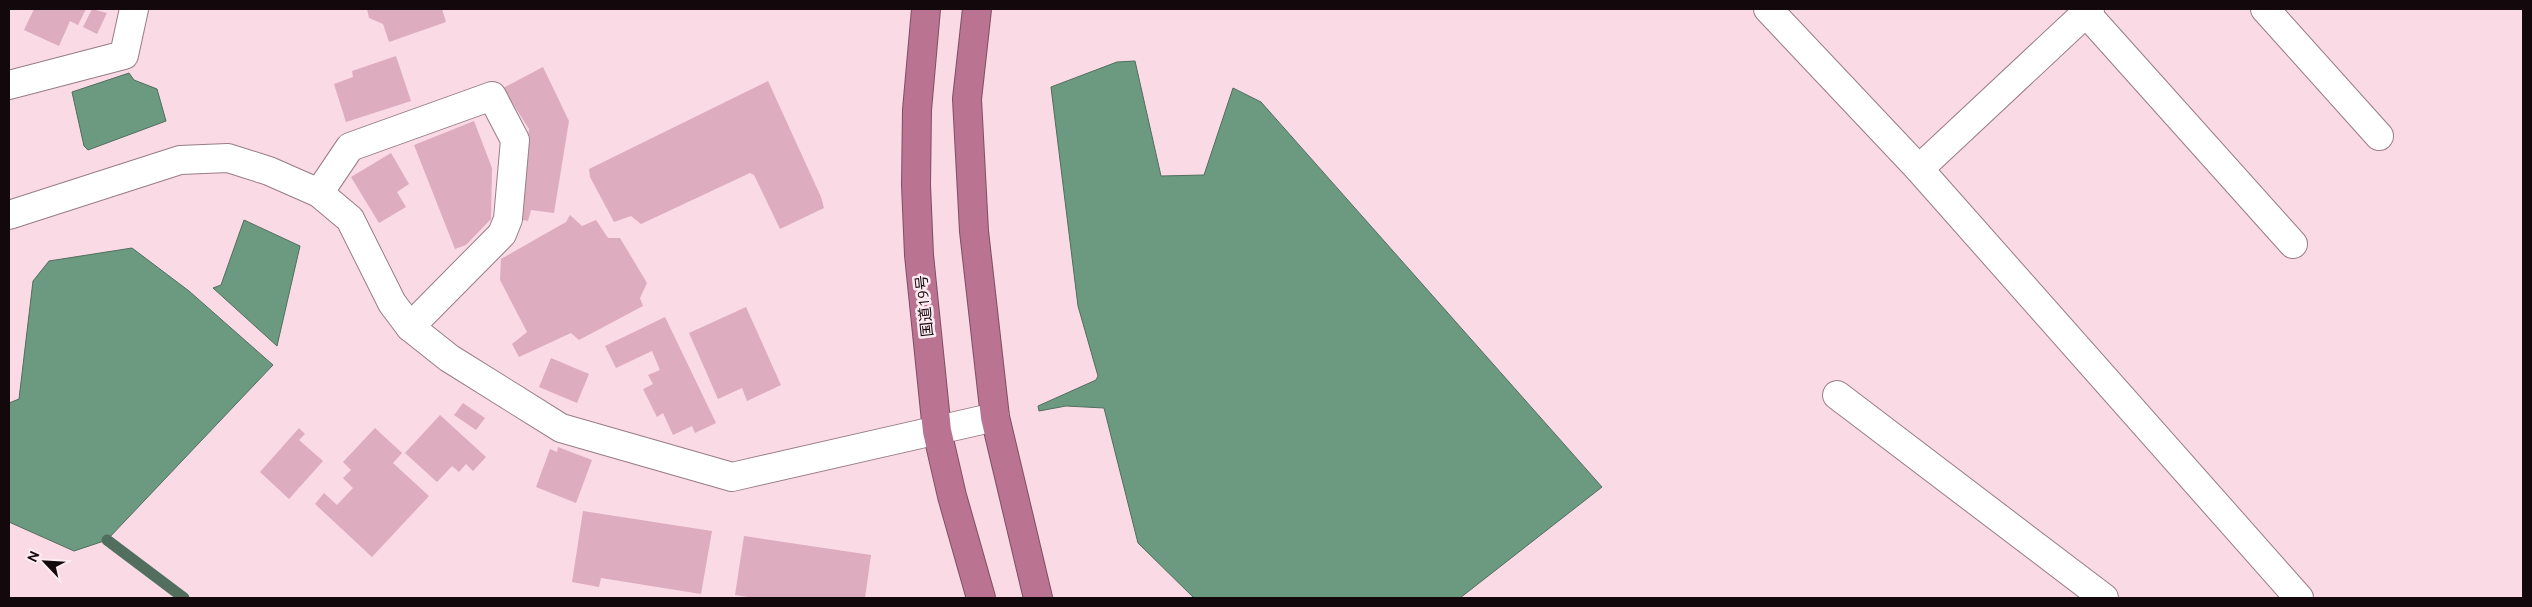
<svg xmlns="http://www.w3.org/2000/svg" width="2532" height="607" font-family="Ubuntu,'Noto Sans JP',sans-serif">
  <rect width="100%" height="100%" fill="#f9dae5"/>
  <g fill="#6b9a81" stroke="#516e5e">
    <polygon points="1135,61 1161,176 1204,175 1233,88 1261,102 1602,487 1460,598 1194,598 1138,543 1104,408 1066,406 1039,411 1038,406 1096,380 1098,376 1078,306 1051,87 1117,62"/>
    <polygon points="129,73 134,80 157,89 166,121 88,150 84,146 72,92"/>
    <polygon points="244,220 300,246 277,346 213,288 221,285"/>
    <polygon points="132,248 189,291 273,365 107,540 74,551 9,522 9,403 19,399 33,281 49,261"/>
  </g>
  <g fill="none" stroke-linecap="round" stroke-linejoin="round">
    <polyline stroke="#516e5e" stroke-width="11" points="107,540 184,598"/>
  </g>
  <g fill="#deacbf">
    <polygon points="34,9 86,9 78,25 70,21 59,46 24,30"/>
    <polygon points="92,9 107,13 97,34 83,27"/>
    <polygon points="367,9 442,9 446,22 389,42 383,24 369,18"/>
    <polygon points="396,56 411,101 346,122 334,84 353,77 352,71"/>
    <polygon points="543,67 569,121 554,213 531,210 528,221 517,219 529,129 503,88"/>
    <polygon points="768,81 821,197 824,208 780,229 754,175 750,173 641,224 631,216 614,222 590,177 589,169"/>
    <polygon points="474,121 492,168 491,219 466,245 455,249 414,145"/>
    <polygon points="391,153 409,184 397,192 406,207 379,223 351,177"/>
    <polygon points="570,215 582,226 596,220 608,238 620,238 647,283 640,298 643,306 579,340 571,333 519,357 512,344 527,332 500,280 501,259 566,222"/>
    <polygon points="746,307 781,385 747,401 742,388 718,399 689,333"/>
    <polygon points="665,317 716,423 695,433 692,426 673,435 663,413 657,417 643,389 653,384 648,375 660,370 652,351 616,368 605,346"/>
    <polygon points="551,358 589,374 577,403 539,387"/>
    <polygon points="463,403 485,418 476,430 454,415"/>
    <polygon points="440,415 486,457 473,471 466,464 459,472 452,466 437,482 405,453"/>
    <polygon points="299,428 305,434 299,440 323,461 289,499 260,472"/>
    <polygon points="375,428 402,453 393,463 429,496 372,557 315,504 324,493 337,505 353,488 343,478 351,470 343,462"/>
    <polygon points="558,447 592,460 576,503 536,487 550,449 557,452"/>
    <polygon points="583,511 712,531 701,594 601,578 599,587 572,582"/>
    <polygon points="744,536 871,555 865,598 754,598 735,595"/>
  </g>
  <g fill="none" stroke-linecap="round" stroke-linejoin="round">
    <g stroke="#987c86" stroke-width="30">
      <g id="street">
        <polyline points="1768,9 1919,169 2299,598"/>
        <polyline points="2265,9 2379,136"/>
        <polyline points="2086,13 2293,244"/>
        <polyline points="9,85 124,55 134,9"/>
        <polyline points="1919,169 2090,9"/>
        <polyline points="319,193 350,147 492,96 515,140 508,219 502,234 410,327"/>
        <polyline points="9,215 180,160 228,158 269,171 319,193 350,219 392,303 410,327 449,358 561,428 732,477 995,417"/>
        <polyline points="1837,395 2104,598"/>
      </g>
    </g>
    <g stroke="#804e62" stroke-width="30">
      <g id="highway">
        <polyline points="926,9 917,110 916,185 919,255 937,431 952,496 981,598"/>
        <polyline points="977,9 967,99 974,231 995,417 1038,598"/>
      </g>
    </g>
    <use href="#street" stroke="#fff" stroke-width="28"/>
    <use href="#highway" stroke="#ba7390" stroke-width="28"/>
  </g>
  <g text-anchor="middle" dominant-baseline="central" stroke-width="5" stroke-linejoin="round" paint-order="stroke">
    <g font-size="15" fill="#13090d" stroke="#feebf2">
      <text transform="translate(924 306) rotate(-96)">国道19号</text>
    </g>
  </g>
  <rect width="2532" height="607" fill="none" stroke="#13090d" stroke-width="20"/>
  <g transform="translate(45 562) rotate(295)" stroke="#feebf2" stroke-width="4" paint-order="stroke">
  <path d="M0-4L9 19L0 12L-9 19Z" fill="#13090d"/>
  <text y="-8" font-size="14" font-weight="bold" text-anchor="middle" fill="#13090d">N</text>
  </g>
</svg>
